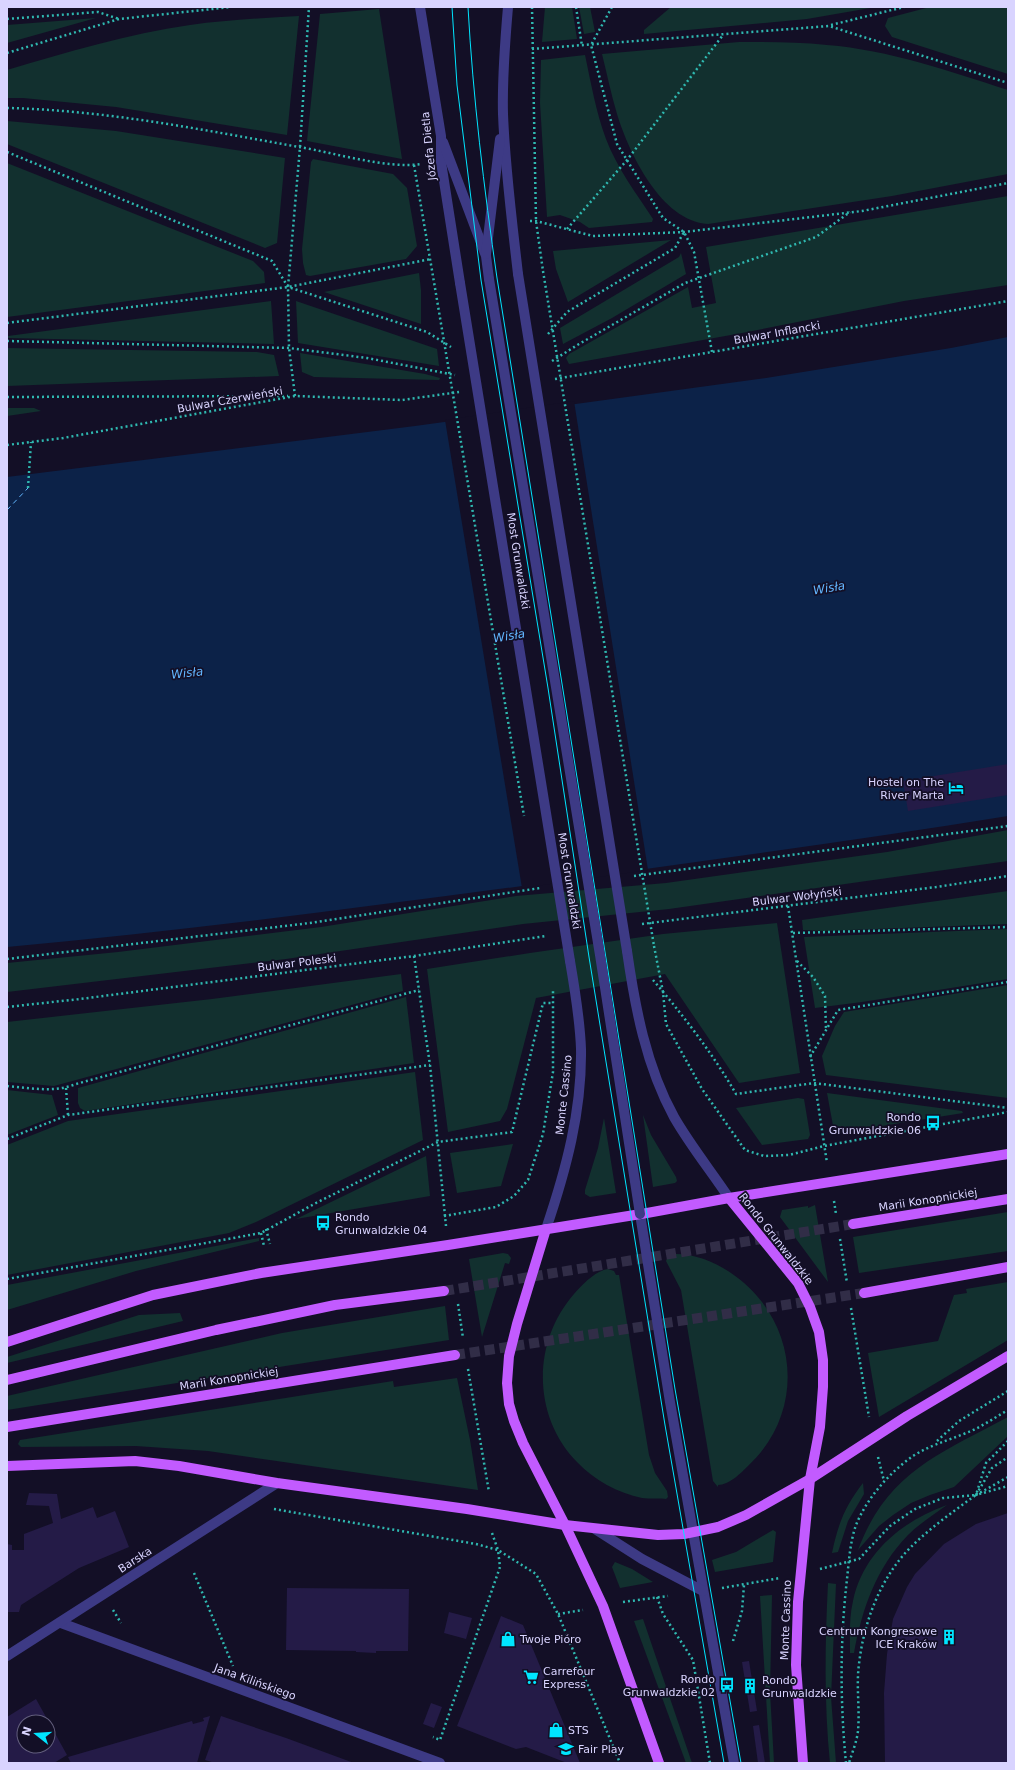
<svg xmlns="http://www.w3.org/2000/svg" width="1015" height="1770" font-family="'DejaVu Sans',sans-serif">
  <rect width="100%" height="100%" fill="#130f26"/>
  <g fill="#12302f">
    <polygon points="545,7 572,7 577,39 542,42"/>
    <polygon points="579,7 590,7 595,32 584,34"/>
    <polygon points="671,7 876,7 807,19 644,34 644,30"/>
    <polygon points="930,7 1008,7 1008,74 892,37 885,26 888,18"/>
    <polygon points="379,9 402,159 307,141 320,14"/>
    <path d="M299,16l-12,119 -171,-28 -93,-9h-16v-28c60,-18 121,-36 183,-45 36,-5 73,-7 109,-9z"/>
    <polygon points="96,18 7,43 7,25"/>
    <path d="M739,42c29,0 59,0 88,3 62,5 122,26 181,45v84l-116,22 -184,28c-47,-3 -79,-71 -91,-110 -6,-20 -10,-40 -15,-60z"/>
    <path d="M585,55c6,28 11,57 21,84 11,29 30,54 47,80l-1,3 -63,6 -9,-6 -20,-7 -13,2 -7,-114 1,-43z"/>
    <polygon points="7,121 116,131 285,158 277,243 265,248 7,144"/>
    <polygon points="313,159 393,174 407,188 417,246 406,259 310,276 306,275 303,263 302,249 311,162"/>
    <polygon points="7,163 253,261 264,272 265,283 7,317"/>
    <polygon points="1008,196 1008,285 904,301 742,333 569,364 566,358 569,354 578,349 688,287 692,308 716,303 706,247"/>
    <polygon points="671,240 568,302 556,269 553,251"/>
    <polygon points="681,253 686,274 612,318 563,344 560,328 679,257"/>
    <polygon points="419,273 421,290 421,324 324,292"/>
    <polygon points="271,301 274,344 8,338 8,336"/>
    <polygon points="296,301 437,349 439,366 298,343"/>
    <polygon points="7,348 257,352 274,355 279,376 7,386"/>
    <polygon points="300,353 425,374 440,378 439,380 314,377 302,372"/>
    <polygon points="7,408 34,408 41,411 7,416"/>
    <polygon points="1008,830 1008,861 669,909 523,924 286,959 7,992 7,963 118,952 321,927 516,896 666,883 887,852"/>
    <polygon points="1008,891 1008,924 823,931 803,930 802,920"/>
    <polygon points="777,923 800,1073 739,1083 665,974 536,998 507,1109 500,1121 448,1132 427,969 530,953 663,934"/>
    <polygon points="1008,929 1008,979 862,1002 815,1008 804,937"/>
    <polygon points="401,974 403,991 54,1086 7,1082 7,1022 212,999"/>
    <polygon points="1008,985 1008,1098 826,1075 822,1056 835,1026 844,1012"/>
    <polygon points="406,997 414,1063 85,1111 80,1108 78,1103 78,1088"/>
    <polygon points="415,1072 423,1140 256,1222 229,1233 7,1275 7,1145 68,1121"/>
    <polygon points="7,1090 52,1095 58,1115 7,1135"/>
    <polygon points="827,1093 962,1111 963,1113 838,1133 834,1131"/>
    <polygon points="798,1098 804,1099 810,1135 808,1139 762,1145 736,1108"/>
    <polygon points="643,1115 651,1135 676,1177 677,1181 675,1183 653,1187"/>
    <polygon points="604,1118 616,1193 590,1197 585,1194 585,1190 598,1148"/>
    <polygon points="513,1144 501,1186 457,1193 450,1153"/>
    <polygon points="426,1156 430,1196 296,1219"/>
    <polygon points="815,1205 828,1282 780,1217 782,1210 808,1206 808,1208"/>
    <polygon points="1008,1212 1008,1251 859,1273 853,1237"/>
    <polygon points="259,1238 259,1241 136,1271 7,1310 7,1285"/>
    <polygon points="503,1253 508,1254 511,1258 509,1264 505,1263 482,1337 469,1259"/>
    <path d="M672,1254c21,-1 42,7 59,19 67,45 77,137 17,193 -7,7 -19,19 -30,19v2l-5,-6 -32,-191 -15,-29 2,-5z"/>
    <path d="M608,1269l6,2 2,4h3l30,180 6,18 12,18 1,6 -2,2c-4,-1 -17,0 -24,-1 -24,-5 -48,-18 -65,-36 -45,-46 -45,-120 -3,-168 9,-10 21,-23 34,-25z"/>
    <polygon points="1008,1282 1008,1340 879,1417 868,1353 938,1341 954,1295 967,1293 966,1289"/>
    <polygon points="445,1306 449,1340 7,1410 7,1396 282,1333"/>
    <polygon points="180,1313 183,1321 7,1363 7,1357 139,1315"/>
    <polygon points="457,1378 470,1440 478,1490 208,1451 136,1446 21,1447 18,1444 20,1440 393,1381 394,1387"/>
    <path d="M1008,1417v19l-54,51 -24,8 -19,8 -18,12 -14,11 -21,24c29,-78 83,-97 150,-133z"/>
    <path d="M863,1483l1,11 -16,27 -10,31 -6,1c6,-29 13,-47 31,-70z"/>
    <path d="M947,1505c-14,10 -28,19 -39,30 -32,33 -46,74 -54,118h-4c0,-17 -1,-35 3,-52 10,-48 49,-80 94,-96z"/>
    <polygon points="773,1530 776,1532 773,1562 715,1572 712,1560 736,1552"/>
    <polygon points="615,1562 632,1569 653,1582 620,1588 612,1567"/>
    <path d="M828,1583l8,1 -5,113 5,66h-6c-6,-60 -5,-120 -2,-180z"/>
    <polygon points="772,1595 770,1692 774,1763 770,1763 760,1596"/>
    <polygon points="643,1619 692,1763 686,1763 634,1621"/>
  </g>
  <path fill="#0c2248" d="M1008,337v479c-142,23 -284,42 -427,62 -191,26 -382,51 -574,69v-470l408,-51 351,-48 185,-30z"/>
  <polygon fill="#130f26" points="574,401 648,870 522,888 445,420"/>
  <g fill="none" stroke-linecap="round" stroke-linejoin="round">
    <polyline stroke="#62b6ff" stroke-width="1" stroke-dasharray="5 4" stroke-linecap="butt" points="7,510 28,488"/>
  </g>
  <g fill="#241b47" fill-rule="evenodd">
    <polygon points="1008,764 1008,795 908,811 903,781"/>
    <polygon points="29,1493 57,1494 61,1519 93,1507 97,1518 115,1511 129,1547 79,1568 21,1605 19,1612 7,1612 7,1544 12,1545 12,1550 24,1550 24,1534 53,1523 49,1506 26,1505"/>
    <polygon points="1008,1513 1008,1763 885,1763 884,1693 887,1654 893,1619 907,1587 915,1574 944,1544 976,1524"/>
    <polygon points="287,1588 409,1589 408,1651 376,1651 376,1653 356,1652 356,1651 286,1650"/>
    <polygon points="449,1612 472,1618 466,1639 444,1633"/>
    <polygon points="501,1616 523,1625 580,1763 567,1763 526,1747 516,1749 457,1726"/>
    <polygon points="749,1661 757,1711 750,1712 742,1662"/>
    <path d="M36,1699l31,56 -13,8h-47v-46zM24,1722h24v24h-24z"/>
    <polygon points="431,1703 442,1707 434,1728 423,1724"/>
    <polygon points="210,1716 197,1763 71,1763 68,1757 192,1721 193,1724 204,1721 203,1718"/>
    <polygon points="221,1716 286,1738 354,1763 215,1763 205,1760"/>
    <polygon points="759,1725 765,1763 758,1763 753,1726"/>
  </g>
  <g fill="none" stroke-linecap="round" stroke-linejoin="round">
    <g stroke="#312d47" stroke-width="10" stroke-dasharray="10 5" stroke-linecap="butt">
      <polyline points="444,1291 853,1224"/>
      <polyline points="455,1355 864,1293"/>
    </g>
    <g stroke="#2fb8b0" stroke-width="2.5" stroke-dasharray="2 3" stroke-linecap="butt">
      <polyline points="532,7 536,221 543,271"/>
      <polyline points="576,7 582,46"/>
      <polyline points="612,7 591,45 617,144 663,218 684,232 694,252 712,352"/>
      <polyline points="7,19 98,12 119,19"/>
      <polyline points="831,25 904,7"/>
      <polyline points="532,49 829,26 1008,83"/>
      <polyline points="7,53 119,19 231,7"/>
      <path d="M7,108c97,2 197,22 292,39 37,6 87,22 123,17"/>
      <polyline points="7,152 272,261 288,287 427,332 451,347"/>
      <polyline points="414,165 435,288"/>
      <polyline points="530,221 536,221 593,236 684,232 862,211 1008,183"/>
      <polyline points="567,229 627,160 723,35"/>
      <polyline points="7,323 288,287 431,259"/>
      <polyline points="548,334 567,312 675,248 684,232"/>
      <polyline points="7,341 289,348 367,358 455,375"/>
      <polyline points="552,361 579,344 685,283 816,237 850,212"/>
      <polyline points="555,379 1008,301"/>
      <polyline points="295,396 289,348 288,287 300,147 309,7"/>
      <polyline points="7,397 288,396"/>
      <polyline points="7,445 63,438 295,396 402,400 459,392"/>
      <polyline points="28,488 31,442"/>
      <polyline points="634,876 1008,826"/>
      <polyline points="788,906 827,1163"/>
      <polyline points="642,924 936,887 1008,876"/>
      <polyline points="793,933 1008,927"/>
      <polyline points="654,946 663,992 666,1024 702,1089 745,1150 764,1156 789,1155 824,1146 1008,1112"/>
      <polyline points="414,956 430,1065 446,1226"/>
      <polyline points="7,959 310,923 540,888"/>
      <polyline points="797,961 813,977 825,996 826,1030"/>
      <path d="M653,980c30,35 60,74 83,114l78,-11 194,25"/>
      <polyline points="7,1007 80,999 414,956 546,936"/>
      <polyline points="810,1057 838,1010 1008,982"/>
      <path d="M7,1086c24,2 47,7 69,-2l343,-94"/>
      <polyline points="66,1088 68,1115"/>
      <polyline points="7,1139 68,1115 430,1065"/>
      <polyline points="834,1201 836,1214"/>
      <polyline points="444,1216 496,1207 514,1196 528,1180 543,1134 553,1072 553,989"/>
      <polyline points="266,1229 270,1244"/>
      <polyline points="261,1233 264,1246"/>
      <polyline points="840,1239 847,1283"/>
      <polyline points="7,1279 261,1233 316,1203 438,1142 512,1132 543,1003 553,1003"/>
      <polyline points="458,1304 463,1338"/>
      <polyline points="851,1308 869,1417"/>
      <polyline points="468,1369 489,1492"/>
      <polyline points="937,1441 959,1421 1008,1391"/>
      <polyline points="1008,1441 986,1463 976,1495 992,1468 1008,1457"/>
      <polyline points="878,1457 884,1481"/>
      <polyline points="1008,1477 976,1495 1008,1486"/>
      <polyline points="274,1509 476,1544 498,1550 500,1567 440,1740 433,1737"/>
      <polyline points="492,1533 498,1550 536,1574 558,1614 620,1763"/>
      <path d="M820,1569l39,-10 31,-33 25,-17 28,-11 33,-3c-21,15 -43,31 -62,49 -32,30 -50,76 -55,120 -3,22 1,44 -1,67 -1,10 -6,22 -9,32"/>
      <polyline points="194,1573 233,1666"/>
      <polyline points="722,1588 780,1578"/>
      <polyline points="657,1597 663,1614 693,1660 710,1763"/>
      <polyline points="623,1602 668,1596"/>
      <polyline points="113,1610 121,1623"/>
      <polyline points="558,1614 583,1610"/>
      <polyline points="733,1641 742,1611 744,1585"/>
      <path d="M846,1763c-6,-61 -6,-123 1,-184 2,-18 3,-37 9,-54 11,-27 33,-52 57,-69 17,-11 34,-15 53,-23 14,-5 28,-15 42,-23"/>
    </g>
    <g stroke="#3d3a85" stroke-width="10">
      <polyline points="420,7 441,136 441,162 460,283"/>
      <path d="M508,7c-3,35 -6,71 -5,107 2,53 9,107 15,160"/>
      <polyline points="443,142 486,256 489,279"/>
      <polyline points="486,254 500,139"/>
      <path d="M627,951c8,56 19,115 47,166 16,28 37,54 55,81"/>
      <polyline points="640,1214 670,1402 734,1763"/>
      <path d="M546,1229c20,-59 36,-118 35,-180 -1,-29 -6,-59 -11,-88"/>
      <polyline points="595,1529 642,1559 703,1591"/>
      <polyline points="61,1623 440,1763"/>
      <polyline points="7,1656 277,1483"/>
    </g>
    <g stroke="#c25bff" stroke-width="10">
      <polyline points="729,1198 798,1283 810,1307 819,1332 823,1360 823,1387 820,1427 810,1479 798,1602 796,1665 803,1763"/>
      <polyline points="853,1224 1008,1199"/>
      <polyline points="546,1229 517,1324 509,1356 507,1383 509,1404 514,1421 523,1443 565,1525 603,1606 659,1763"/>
      <polyline points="864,1293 1008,1267"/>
      <polyline points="7,1342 153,1295 261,1273 448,1245 647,1213 729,1198 1008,1154"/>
      <polyline points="7,1380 216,1330 335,1305 444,1291"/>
      <polyline points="7,1427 455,1355"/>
      <polyline points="7,1466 135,1461 179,1466 277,1483 467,1509 565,1525 658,1535 684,1534 718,1527 746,1515 810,1479 907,1416 1008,1356"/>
    </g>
    <g stroke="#00e5ff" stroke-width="1">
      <polyline points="452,7 457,85 481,280 548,688 589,957 665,1425 724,1763"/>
      <path d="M468,7c5,91 16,181 29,271l178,1111 66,374"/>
    </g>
    <g stroke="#2fb8b0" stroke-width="2.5" stroke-dasharray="2 3" stroke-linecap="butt">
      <polyline points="543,271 654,946"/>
      <polyline points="435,288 524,816"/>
    </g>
    <g stroke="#3d3a85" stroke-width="10">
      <polyline points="518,274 627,951"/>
      <polyline points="489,279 600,955 640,1214"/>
      <polyline points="460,283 570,961"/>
    </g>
  </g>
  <defs>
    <g id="hotel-bare" transform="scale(1.2)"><path d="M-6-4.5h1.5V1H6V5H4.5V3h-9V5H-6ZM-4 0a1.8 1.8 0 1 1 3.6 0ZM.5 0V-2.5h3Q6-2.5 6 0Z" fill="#00e5ff" stroke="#130f26" stroke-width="2.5" paint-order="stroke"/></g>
    <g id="bus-bare" transform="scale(1.2)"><path d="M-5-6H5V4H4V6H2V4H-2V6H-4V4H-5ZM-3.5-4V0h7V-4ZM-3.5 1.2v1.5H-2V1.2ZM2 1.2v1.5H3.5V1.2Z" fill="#00e5ff" stroke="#130f26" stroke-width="2.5" paint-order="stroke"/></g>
    <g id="building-bare" transform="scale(1.2)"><path d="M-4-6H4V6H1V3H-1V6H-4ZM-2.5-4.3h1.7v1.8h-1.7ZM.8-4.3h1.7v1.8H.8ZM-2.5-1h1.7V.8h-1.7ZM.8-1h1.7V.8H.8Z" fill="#00e5ff" stroke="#130f26" stroke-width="2.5" paint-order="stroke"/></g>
    <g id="shop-bare" transform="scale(1.2)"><path d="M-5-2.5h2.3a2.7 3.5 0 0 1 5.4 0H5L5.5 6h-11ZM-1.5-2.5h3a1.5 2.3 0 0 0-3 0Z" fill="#00e5ff" stroke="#130f26" stroke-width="2.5" paint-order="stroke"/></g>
    <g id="supermarket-bare" transform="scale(1.2)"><path d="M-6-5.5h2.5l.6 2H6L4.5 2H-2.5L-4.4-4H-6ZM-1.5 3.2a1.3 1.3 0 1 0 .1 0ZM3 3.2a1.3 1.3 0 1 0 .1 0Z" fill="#00e5ff" stroke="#130f26" stroke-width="2.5" paint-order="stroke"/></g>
    <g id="school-bare" transform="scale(1.2)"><path d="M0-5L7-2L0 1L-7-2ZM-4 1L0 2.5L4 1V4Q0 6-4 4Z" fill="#00e5ff" stroke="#130f26" stroke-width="2.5" paint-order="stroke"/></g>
  </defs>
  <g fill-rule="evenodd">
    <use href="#hotel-bare" x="956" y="788"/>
    <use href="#bus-bare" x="933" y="1123"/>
    <use href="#bus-bare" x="323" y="1223"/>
    <use href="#building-bare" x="949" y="1637"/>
    <use href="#shop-bare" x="508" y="1639"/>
    <use href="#supermarket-bare" x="531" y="1677"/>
    <use href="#bus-bare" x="727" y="1685"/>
    <use href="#building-bare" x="750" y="1686"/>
    <use href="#shop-bare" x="556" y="1730"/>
    <use href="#school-bare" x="566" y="1749"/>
  </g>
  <g text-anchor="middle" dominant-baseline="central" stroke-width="3.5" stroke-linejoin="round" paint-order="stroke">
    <g font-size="11" fill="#d9d4ff" stroke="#130f26">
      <text transform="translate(429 146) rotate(-96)">Józefa Dietla</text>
      <text transform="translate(777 333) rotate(-10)">Bulwar Inflancki</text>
      <text transform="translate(230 400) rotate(-10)">Bulwar Czerwieński</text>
      <text transform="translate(518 561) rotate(81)">Most Grunwaldzki</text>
      <text transform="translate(569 881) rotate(81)">Most Grunwaldzki</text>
      <text transform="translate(797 897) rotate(-7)">Bulwar Wołyński</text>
      <text transform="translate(297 963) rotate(-7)">Bulwar Poleski</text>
      <text transform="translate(564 1095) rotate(-84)">Monte Cassino</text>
      <text transform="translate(928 1200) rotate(-9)">Marii Konopnickiej</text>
      <text transform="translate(776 1239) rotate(52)">Rondo Grunwaldzkie</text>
      <text transform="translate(229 1379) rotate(-9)">Marii Konopnickiej</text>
      <text transform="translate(135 1560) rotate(-33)">Barska</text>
      <text transform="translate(786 1620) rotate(-88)">Monte Cassino</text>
      <text transform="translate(255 1682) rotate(20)">Jana Kilińskiego</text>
    </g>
    <g font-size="11" fill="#d9d4ff" stroke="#130f26" text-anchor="start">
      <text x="944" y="782" text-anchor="end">Hostel on The<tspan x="944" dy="13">River Marta</tspan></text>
      <text x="921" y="1117" text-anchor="end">Rondo<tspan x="921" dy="13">Grunwaldzkie 06</tspan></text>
      <text x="335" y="1217">Rondo<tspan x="335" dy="13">Grunwaldzkie 04</tspan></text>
      <text x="937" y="1631" text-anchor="end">Centrum Kongresowe<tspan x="937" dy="13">ICE Kraków</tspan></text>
      <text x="520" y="1639">Twoje Pióro</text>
      <text x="543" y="1671">Carrefour<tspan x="543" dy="13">Express</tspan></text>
      <text x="715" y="1679" text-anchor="end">Rondo<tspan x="715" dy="13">Grunwaldzkie 02</tspan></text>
      <text x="762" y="1680">Rondo<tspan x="762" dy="13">Grunwaldzkie</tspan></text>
      <text x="568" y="1730">STS</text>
      <text x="578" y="1749">Fair Play</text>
    </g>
    <g font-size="12" font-style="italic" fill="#62b6ff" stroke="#130f26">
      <text transform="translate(829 588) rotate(-9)">Wisła</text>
      <text transform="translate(509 636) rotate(-9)">Wisła</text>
      <text transform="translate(187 673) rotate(-6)">Wisła</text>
    </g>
  </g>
  <rect width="1015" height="1770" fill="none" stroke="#d9d4ff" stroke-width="16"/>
  <g transform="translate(36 1734) rotate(287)"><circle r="19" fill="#130f26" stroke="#625e7d"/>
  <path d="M0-3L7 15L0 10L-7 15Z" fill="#00e5ff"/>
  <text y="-6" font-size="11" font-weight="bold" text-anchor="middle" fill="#d9d4ff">N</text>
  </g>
</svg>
